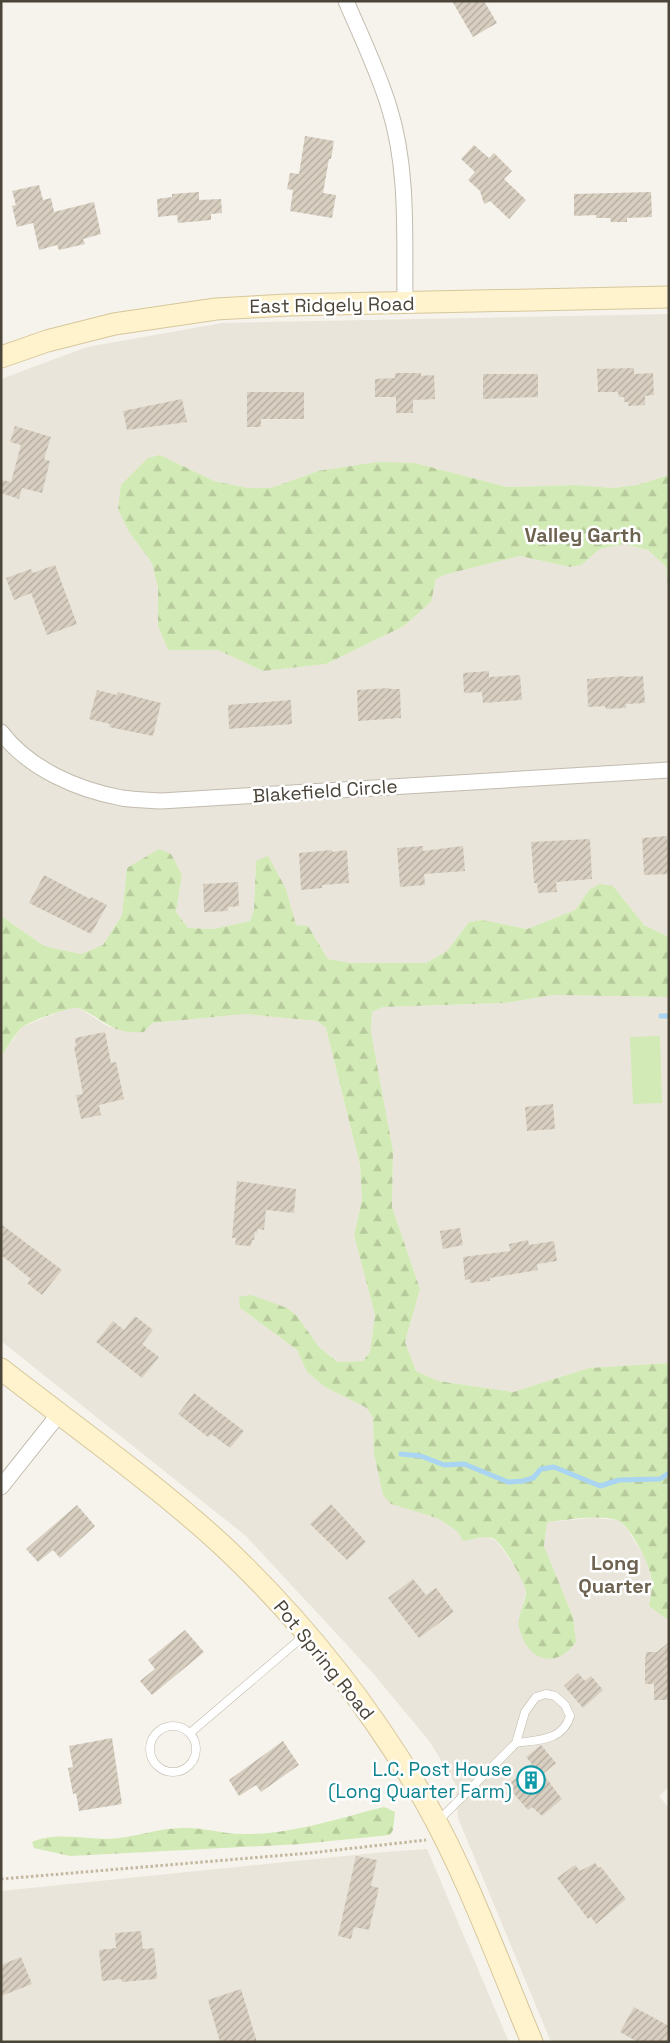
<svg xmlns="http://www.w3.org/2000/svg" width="670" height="2043" font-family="'Space Grotesk',sans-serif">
  <defs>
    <pattern id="forest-firs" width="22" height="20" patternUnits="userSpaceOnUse" patternTransform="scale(1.25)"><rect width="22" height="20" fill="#d2eab5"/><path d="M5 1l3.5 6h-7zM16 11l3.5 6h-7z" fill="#b6ca9c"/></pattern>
    <pattern id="building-hatch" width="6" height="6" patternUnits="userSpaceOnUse" patternTransform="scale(1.25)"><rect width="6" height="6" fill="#d8cfc1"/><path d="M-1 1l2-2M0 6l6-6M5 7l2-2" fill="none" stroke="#b1aa9e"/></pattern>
  </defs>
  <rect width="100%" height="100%" fill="#f6f3ec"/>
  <g fill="#eae5da">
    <polygon points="669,314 669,475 637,485 612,488 576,485 507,487 415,463 318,471 271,488 248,488 214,481 160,455 129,532 152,563 158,588 158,626 168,650 218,650 263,671 326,664 404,626 431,602 436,579 447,574 520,556 570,567 581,565 600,549 624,544 648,550 666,567 669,598 669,937 644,925 613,886 589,890 575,910 527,929 482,920 469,922 447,951 426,963 351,963 328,959 308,926 296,925 286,889 256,861 254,910 250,921 213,929 188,928 176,912 182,875 127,868 122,915 103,945 81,954 44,946 3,917 1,914 1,379 87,347 222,323"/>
    <polygon points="553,995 669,997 669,1363 589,1368 513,1392 438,1381 416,1371 405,1342 420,1289 392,1207 393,1151 371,1032 372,1012 383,1007 505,1003"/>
    <polygon points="77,1007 109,1027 144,1032 152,1023 245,1014 317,1021 326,1028 360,1165 362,1200 354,1235 375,1315 370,1352 363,1361 339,1362 319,1347 297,1316 240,1308 297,1350 307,1372 325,1387 367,1408 373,1418 374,1454 383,1494 391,1504 437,1518 457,1531 463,1541 486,1537 497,1541 523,1579 526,1591 519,1625 573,1617 544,1546 547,1522 594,1518 618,1520 627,1529 646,1559 652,1582 649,1606 669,1621 669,1787 659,1796 669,1808 669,2042 551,2042 458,1818 455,1783 430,1742 372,1672 246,1536 1,1341 1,1057 22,1027 66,1009"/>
    <polygon points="427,1849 509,2042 1,2042 1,1891 384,1852"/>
  </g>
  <g fill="url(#forest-firs)">
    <polygon points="160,455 214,481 248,488 271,488 318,471 378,462 415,463 507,487 576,485 613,488 637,485 669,475 669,598 666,567 648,550 624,544 600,549 581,565 570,567 520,556 447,574 436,579 431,602 404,626 326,664 263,671 218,650 168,650 158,626 158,588 152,563 129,532 118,509 121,485 148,458"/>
    <path d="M159,849l12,5 11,21 -6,37 12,16 25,1 37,-8 4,-11 2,-49 12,-5 18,33 10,36 12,1 20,33 23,4h75l21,-12 22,-29 13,-2 45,9 48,-19 14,-20 11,-6 13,2 31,39 25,12v60l-116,-2 -48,8 -122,4 -11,5 -1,20 22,119 -1,56 28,82 -15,53 11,29 22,10 75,11 76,-24 80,-5v258l-20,-15c1,-7 3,-15 3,-23 0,-15 -21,-57 -35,-63 -18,-6 -50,0 -70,2l-3,24 29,71 3,25c-21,29 -50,18 -57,-15 -2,-10 6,-23 7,-34 1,-8 -23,-48 -30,-53 -9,-6 -23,0 -33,1l-6,-10 -20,-13 -46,-14 -8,-9 -9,-41 -1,-36 -6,-10 -42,-21 -18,-15 -10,-22 -57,-42 -1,-11 12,-2 36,13 10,8 22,31 19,15 25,-1 7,-9 5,-37 -21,-80 8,-35 -2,-35 -34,-137 -9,-7 -72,-7 -93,9 -8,9c-32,3 -40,-13 -65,-24 -7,-3 -51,14 -58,20 -7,8 -14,20 -20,29v-143l2,3 41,29 37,8 22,-9 19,-30 5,-47z"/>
    <path d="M384,1807l11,5 -2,18 -3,5 -89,9 -231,12 -36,-8 -2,-6c23,-10 51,-3 75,-3 27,-1 53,-12 80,-11 20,0 40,7 60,6 47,0 92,-16 137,-27z"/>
  </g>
  <polygon fill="#d2eab5" points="660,1036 662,1103 633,1104 630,1037"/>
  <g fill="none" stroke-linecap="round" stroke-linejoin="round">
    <g stroke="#a9d4f2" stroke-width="5">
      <polyline points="661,1016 669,1016"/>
      <polyline points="401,1454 421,1456 444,1465 464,1464 508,1482 523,1481 533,1478 541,1469 554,1467 600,1486 619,1480 660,1479 669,1473"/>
    </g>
  </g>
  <g fill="url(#building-hatch)">
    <polygon points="452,1 484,1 497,23 473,37"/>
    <polygon points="305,136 334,141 331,159 329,159 323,193 336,195 332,218 290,211 293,190 287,189 290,173 299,174"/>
    <polygon points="474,145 489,158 494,153 512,171 504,179 526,200 509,219 490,201 484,204 480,191 468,180 475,172 461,159"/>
    <polygon points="39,185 43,200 51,198 54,212 94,202 101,234 83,239 85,244 59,250 57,245 39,250 33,223 17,227 12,206 16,205 12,191"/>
    <polygon points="199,192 199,200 221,199 222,213 211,214 211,220 178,223 177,215 158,217 157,199 172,197 172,194"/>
    <polygon points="651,192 652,217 627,218 627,222 611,222 610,218 596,218 596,215 574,216 574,194"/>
    <polygon points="634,368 634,374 653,373 654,395 645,396 645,405 628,406 628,402 624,402 624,397 619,397 618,392 598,392 597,369"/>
    <polygon points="395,373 421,373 421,376 434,375 435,399 413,400 413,413 396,413 396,397 375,397 375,379 395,378"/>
    <polygon points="483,374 538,374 538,397 483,399"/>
    <polygon points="247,392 304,392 304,419 261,419 261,427 247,427"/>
    <polygon points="182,399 187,422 127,430 123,411"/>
    <polygon points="15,426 51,437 44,459 50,461 42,493 22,488 19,499 1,493 1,480 11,482 21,445 10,442"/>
    <polygon points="55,565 77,624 47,635 31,593 14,600 6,578 31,569 33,573"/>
    <polygon points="489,671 489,677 520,675 522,700 483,703 482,692 464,693 463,673"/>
    <polygon points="624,676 624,677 643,676 645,703 626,704 626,708 606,709 605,706 588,707 587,679"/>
    <polygon points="390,688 390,689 400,689 401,718 358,721 357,690"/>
    <polygon points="97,690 117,695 118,692 161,703 153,736 109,727 110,724 89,719"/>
    <polygon points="291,700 292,724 229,729 228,705"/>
    <polygon points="667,836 669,874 644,875 642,838"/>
    <polygon points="590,839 592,879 556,882 557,892 538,893 537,883 534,883 531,842"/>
    <polygon points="423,846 423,851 463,846 465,871 424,874 425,885 400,887 397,848"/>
    <polygon points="332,850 332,852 347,850 349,883 322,885 322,888 301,890 299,853"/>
    <polygon points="44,875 90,899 91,897 107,905 91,934 29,903"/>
    <polygon points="238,882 239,906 228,907 228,911 204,912 203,884"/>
    <polygon points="105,1032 111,1063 116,1062 124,1099 99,1105 101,1115 81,1119 76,1095 83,1094 74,1047 76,1046 75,1038"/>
    <polygon points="553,1104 555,1129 527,1131 525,1107"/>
    <polygon points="237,1181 296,1189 294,1213 266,1210 264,1230 258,1229 257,1233 255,1232 254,1240 252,1240 251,1246 235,1245 236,1238 232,1238"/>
    <polygon points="1,1224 62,1270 42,1295 27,1283 31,1279 1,1255"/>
    <polygon points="460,1228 463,1245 443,1249 440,1231"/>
    <polygon points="528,1240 529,1245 554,1241 557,1261 537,1264 538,1270 490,1278 490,1281 470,1283 470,1279 465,1280 463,1257 510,1251 509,1244"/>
    <polygon points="135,1316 153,1330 142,1344 159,1357 142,1378 96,1342 113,1321 124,1330"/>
    <polygon points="194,1393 244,1431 230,1448 211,1434 208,1437 178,1414"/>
    <polygon points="331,1504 366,1542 347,1560 310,1524"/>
    <polygon points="77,1505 95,1526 60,1558 53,1550 38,1562 26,1549"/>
    <polygon points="413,1579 426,1595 436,1588 454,1612 419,1638 388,1598"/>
    <polygon points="185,1630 204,1652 152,1695 140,1681 155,1669 148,1660"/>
    <polygon points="669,1642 669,1700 654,1700 654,1684 645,1684 645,1657 646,1657 646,1652 657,1652"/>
    <polygon points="578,1673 585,1681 591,1676 603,1690 583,1708 564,1686"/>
    <polygon points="112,1738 122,1804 79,1811 76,1793 73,1794 68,1768 73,1767 69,1746"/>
    <polygon points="283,1741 299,1765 261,1792 256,1785 239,1796 229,1780"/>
    <polygon points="541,1745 556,1763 543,1774 562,1799 542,1816 532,1807 528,1810 507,1786 532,1764 526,1757"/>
    <polygon points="356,1856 377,1860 371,1886 379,1888 369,1930 354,1927 351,1939 338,1936"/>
    <polygon points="595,1863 599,1868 601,1867 626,1899 596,1924 591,1917 588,1919 557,1878 575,1865 580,1871"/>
    <polygon points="141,1931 143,1949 154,1948 157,1976 156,1979 122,1982 121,1979 102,1981 99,1950 116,1948 115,1933"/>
    <polygon points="21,1957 32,1984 1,1996 1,1965"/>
    <polygon points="241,1989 257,2042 220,2042 208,2000"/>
    <polygon points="634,2007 669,2026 669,2042 638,2042 620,2032"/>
  </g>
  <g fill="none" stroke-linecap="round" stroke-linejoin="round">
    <g stroke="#c2bbae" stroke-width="9">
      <g id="lane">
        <circle cx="173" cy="1749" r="23"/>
        <polyline points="190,1733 305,1635"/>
        <path d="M438,1821l78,-78 9,-31 11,-15 10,-3 9,2 10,9 5,11c-7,25 -33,24 -54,27"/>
      </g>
    </g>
    <g stroke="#c2bbae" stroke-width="17">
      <g id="street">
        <path d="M346,1c15,35 32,70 43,106 20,63 15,132 16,197"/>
        <path d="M1,732c28,37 77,58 121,66 13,2 26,2 39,3l508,-31"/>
        <polyline points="1,1487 59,1414"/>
      </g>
    </g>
    <g stroke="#d6c79b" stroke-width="23">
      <g id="secondary">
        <polyline points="1,357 47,341 114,324 216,309 288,305 669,297"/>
        <path d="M1,1369c73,57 151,112 220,175 80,75 149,162 204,257 43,76 73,160 107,241"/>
      </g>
    </g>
    <polyline stroke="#c4b79f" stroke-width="3" stroke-dasharray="2.5 2.5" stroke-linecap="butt" points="1,1879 310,1853 426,1840"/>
    <use href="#lane" stroke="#fff" stroke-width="8"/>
    <use href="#street" stroke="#fff" stroke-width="15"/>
    <use href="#secondary" stroke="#fff3cd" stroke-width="21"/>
  </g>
  <defs>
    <g id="building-ring" transform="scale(1.4375)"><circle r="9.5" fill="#fff" stroke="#0f9aa8" stroke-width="1.5"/><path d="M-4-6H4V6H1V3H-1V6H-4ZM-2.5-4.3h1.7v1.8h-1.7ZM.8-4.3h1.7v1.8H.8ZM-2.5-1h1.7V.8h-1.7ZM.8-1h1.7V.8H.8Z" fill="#0f9aa8"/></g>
  </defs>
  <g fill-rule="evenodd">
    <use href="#building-ring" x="531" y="1780"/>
  </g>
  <g text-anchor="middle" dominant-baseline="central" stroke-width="5" stroke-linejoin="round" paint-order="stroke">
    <g font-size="19" fill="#4b4439" stroke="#fff">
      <text transform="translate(332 305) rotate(-1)">East Ridgely Road</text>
      <text transform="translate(325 791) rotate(-4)">Blakefield Circle</text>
      <text transform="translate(324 1660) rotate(51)">Pot Spring Road</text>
    </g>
    <g font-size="19" fill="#0d838f" stroke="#fff" text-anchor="end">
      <text x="512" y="1769">L.C. Post House<tspan x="512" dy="22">(Long Quarter Farm)</tspan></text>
    </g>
    <g font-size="20" font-weight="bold" fill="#6e6250" stroke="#fff">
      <text x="583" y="535">Valley Garth</text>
      <text x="615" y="1563">Long<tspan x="615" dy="23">Quarter</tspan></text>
    </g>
  </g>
  <rect width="670" height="2043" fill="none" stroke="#4b4439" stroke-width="5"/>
</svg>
